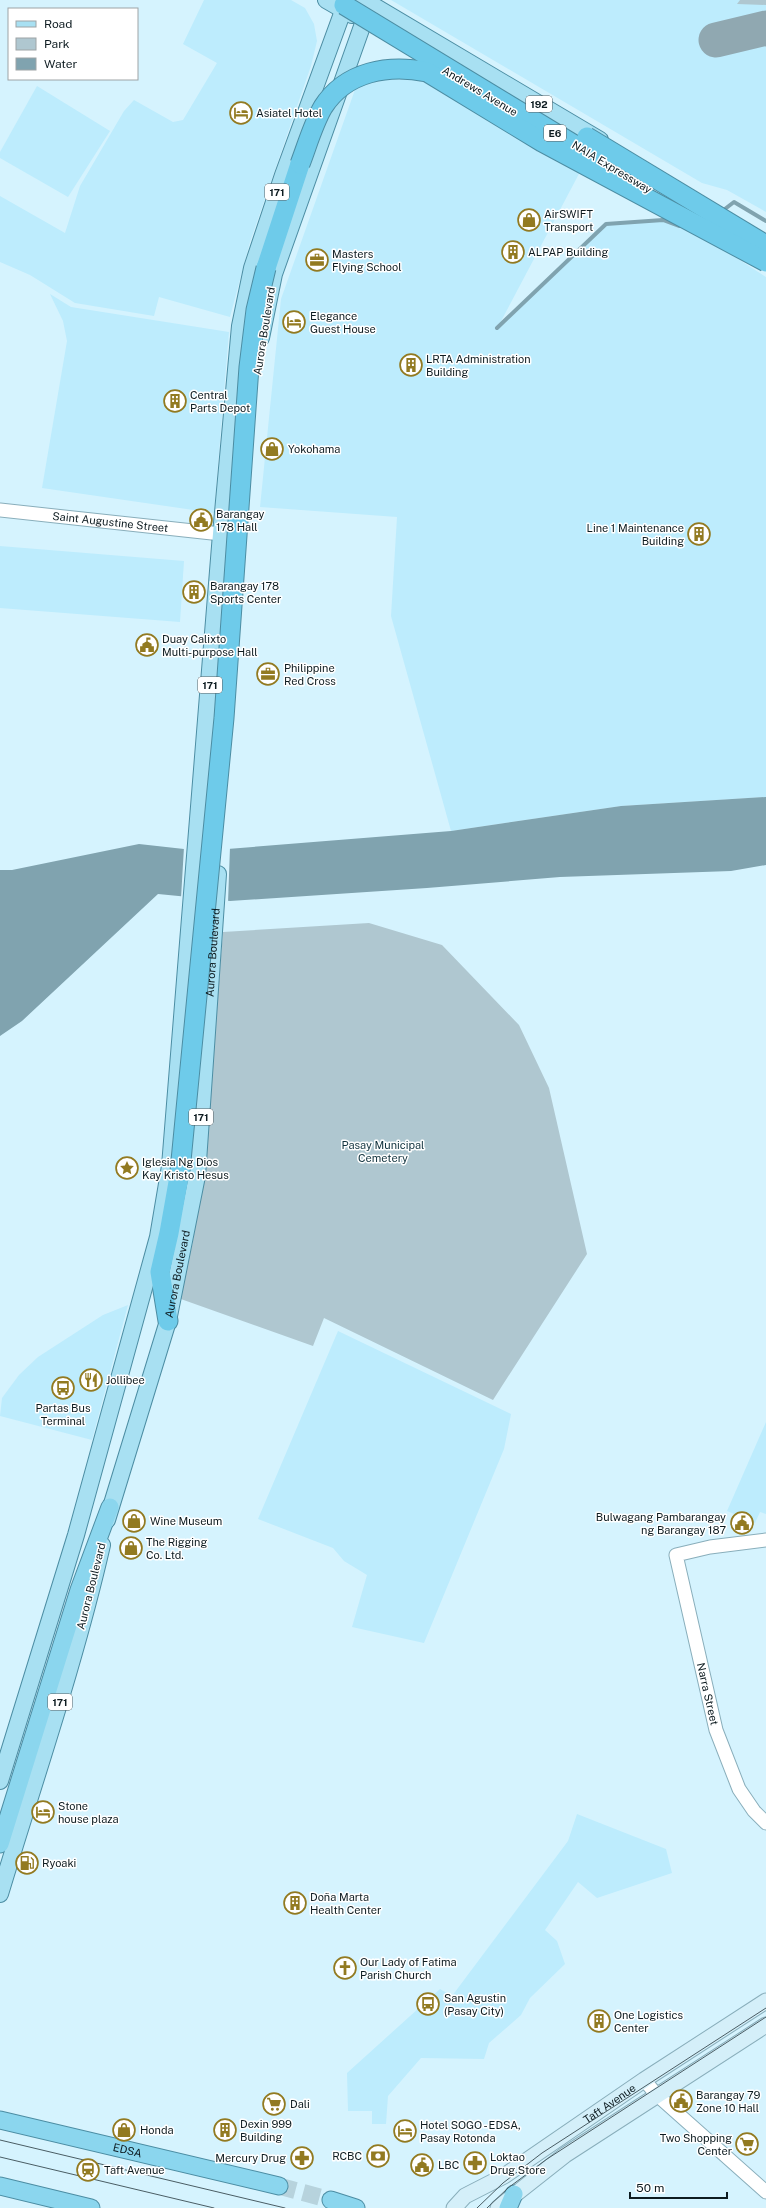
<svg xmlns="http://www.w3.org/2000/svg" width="766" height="2208" font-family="'Public Sans',sans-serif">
  <rect width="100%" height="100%" fill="#d5f3fe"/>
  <g fill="#bdecfd">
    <polygon points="204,0 291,0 305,8 314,24 317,41 311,66 250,242 230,317 159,297 154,316 75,303 30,275 0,262 0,196 65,233 80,186 124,111 134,100 173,122 183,120 217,63 183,44"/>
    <polygon points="391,0 766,0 766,212 727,190 702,183"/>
    <polygon points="395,66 484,113 581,170 498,327 606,224 663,220 695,231 766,277 766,797 621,806 451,831 391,616 397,517 260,507 281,299 357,84"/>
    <polygon points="37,86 110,131 68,197 0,158 0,152"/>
    <polygon points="50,294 71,307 229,332 214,513 42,488 67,341 63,321"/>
    <polygon points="0,546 184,561 180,622 0,608"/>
    <polygon points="128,1305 92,1440 0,1416 2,1398 19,1375 38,1357 103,1315"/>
    <polygon points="338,1331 511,1414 504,1449 424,1643 352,1627 367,1575 344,1561 333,1548 258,1519"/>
    <polygon points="766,1422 766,1514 760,1512 755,1523 727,1511"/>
    <polygon points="577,1814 666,1849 672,1873 597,1898 578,1882 545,1930 557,1941 565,1964 530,1998 521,2015 489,2043 484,2059 421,2058 388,2096 386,2124 372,2124 372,2111 348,2111 347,2073 440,1989 452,1996 568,1841"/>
  </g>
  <g fill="#afc7d0">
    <polygon points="740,0 766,0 766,5 737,4"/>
    <polygon points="766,37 766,47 753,39"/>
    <polygon points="369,923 442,945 519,1025 549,1088 587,1254 493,1400 324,1318 313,1346 178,1298 192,1246 202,1187 223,932"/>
  </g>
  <polygon fill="#80a3af" points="766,797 766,865 731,871 560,877 427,888 230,901 158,894 22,1021 0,1036 0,870 12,870 139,844 202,851 451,831 621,806"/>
  <polygon fill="#d5f3fe" points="184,847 202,849 230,847 228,903 181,898"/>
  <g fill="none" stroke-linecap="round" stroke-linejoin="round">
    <g stroke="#80a3af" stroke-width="4">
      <polyline points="721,212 734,202 766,221"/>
      <polyline points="497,328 606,224 663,220 679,226"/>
    </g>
    <polyline stroke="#90a8b1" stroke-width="35" points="716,40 766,28"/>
    <polyline stroke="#b7d3dd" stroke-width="17" stroke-dasharray="17 8" stroke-linecap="butt" points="279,2186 331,2200"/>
    <g stroke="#89aebb" stroke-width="15">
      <g id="tertiary">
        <path id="s1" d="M0,510l221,24"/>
        <path id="s2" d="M766,1540l-56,7 -34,8 40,175 23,59 15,22 12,12"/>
        <polyline points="644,2080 657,2095 766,2192"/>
      </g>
    </g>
    <g stroke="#89aebb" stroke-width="17">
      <g id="secondary">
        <path id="s3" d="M454,2208l11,-12 39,-20 140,-96 122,-79"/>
        <polyline points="498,2208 565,2155 766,2025"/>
      </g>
    </g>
    <g stroke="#4c8da3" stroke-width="18">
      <g id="primary">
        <polyline points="326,0 352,15"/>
        <polyline points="364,0 600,140"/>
        <polyline points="261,338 274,274 370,4"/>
        <path id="s4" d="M107,1520l61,-199 29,-145 21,-302"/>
        <polyline points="0,1781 76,1535 158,1237 170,1166 221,534 240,326 252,268 283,175 347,0"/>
        <path d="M0,1894c35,-116 75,-231 102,-349"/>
      </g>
    </g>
    <g stroke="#4c8da3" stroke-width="19">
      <g id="trunk">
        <polyline points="0,1844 79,1590 110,1507"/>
        <path id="s5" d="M0,2120l279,66"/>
        <polyline points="0,2186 91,2208"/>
        <polyline points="331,2200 356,2208"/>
        <polyline points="508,2208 514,2194"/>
      </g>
    </g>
    <g stroke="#4c8da3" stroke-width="21">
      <g id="motorway">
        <polyline points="266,268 300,164"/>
        <polyline points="168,1321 160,1272 169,1233 180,1171"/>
      </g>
    </g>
    <use href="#tertiary" stroke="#fff" stroke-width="13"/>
    <use href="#secondary" stroke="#d4eff9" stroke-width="15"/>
    <use href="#primary" stroke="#a8e0f2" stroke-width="16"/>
    <use href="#trunk" stroke="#8bd6ee" stroke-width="17"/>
    <use href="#motorway" stroke="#6ecbea" stroke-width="19"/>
    <g stroke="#4a5d64" stroke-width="1">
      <polyline points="0,2140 285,2208"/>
      <polyline points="0,2157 214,2208"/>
      <polyline points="477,2208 503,2183 542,2153 766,2008"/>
      <polyline points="487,2208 508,2188 547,2159 766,2017"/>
    </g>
    <g stroke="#4c8da3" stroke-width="21" stroke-linecap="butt">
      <g id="motorway-bridge">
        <polyline points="344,5 601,161"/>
        <polyline points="587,137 766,245"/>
        <path d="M300,164c7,-18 13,-40 23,-57 23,-36 66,-43 104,-35l115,70 224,120"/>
        <polyline points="180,1171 224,718 249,367 256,310 266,268"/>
      </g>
    </g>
    <use href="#motorway-bridge" stroke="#6ecbea" stroke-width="19"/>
  </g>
  <defs>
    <g id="hotel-ring" transform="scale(1.15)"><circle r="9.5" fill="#fff" stroke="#927a21" stroke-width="1.5"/><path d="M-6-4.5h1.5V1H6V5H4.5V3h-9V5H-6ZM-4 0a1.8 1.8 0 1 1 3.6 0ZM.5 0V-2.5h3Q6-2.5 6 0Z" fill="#927a21"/></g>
    <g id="shop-ring" transform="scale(1.15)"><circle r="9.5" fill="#fff" stroke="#927a21" stroke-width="1.5"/><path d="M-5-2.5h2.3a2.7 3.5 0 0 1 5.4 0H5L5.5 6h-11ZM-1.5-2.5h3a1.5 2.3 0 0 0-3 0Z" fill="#927a21"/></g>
    <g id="building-ring" transform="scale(1.15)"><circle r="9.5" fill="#fff" stroke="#927a21" stroke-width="1.5"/><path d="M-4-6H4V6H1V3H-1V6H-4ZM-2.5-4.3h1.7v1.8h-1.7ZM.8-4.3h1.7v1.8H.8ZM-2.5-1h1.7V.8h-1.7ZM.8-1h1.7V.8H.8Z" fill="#927a21"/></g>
    <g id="office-ring" transform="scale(1.15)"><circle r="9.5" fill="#fff" stroke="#927a21" stroke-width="1.5"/><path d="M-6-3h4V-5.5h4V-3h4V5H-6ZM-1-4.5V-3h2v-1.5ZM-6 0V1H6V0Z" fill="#927a21"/></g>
    <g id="civic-ring" transform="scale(1.15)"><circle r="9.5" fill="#fff" stroke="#927a21" stroke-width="1.5"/><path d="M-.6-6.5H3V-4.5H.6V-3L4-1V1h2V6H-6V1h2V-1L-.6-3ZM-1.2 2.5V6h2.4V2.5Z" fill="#927a21"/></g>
    <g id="sight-ring" transform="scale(1.15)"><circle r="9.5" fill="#fff" stroke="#927a21" stroke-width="1.5"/><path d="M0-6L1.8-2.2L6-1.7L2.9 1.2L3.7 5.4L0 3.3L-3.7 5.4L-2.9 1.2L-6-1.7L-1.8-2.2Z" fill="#927a21"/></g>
    <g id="restaurant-ring" transform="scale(1.15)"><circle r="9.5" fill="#fff" stroke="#927a21" stroke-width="1.5"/><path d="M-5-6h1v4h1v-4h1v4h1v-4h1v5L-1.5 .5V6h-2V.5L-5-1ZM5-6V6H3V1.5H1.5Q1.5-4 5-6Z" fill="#927a21"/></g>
    <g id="bus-ring" transform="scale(1.15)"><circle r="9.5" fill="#fff" stroke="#927a21" stroke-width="1.5"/><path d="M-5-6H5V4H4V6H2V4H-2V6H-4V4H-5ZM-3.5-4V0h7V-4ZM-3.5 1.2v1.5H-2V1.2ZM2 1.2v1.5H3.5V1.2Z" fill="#927a21"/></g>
    <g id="fuel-ring" transform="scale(1.15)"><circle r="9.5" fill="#fff" stroke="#927a21" stroke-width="1.5"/><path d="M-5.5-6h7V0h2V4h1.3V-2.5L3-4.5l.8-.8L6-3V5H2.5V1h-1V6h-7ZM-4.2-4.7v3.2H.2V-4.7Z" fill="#927a21"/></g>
    <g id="church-ring" transform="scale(1.15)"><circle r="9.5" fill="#fff" stroke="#927a21" stroke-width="1.5"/><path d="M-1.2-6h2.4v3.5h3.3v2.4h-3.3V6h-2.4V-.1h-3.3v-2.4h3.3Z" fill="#927a21"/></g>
    <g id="supermarket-ring" transform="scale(1.15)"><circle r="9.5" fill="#fff" stroke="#927a21" stroke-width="1.5"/><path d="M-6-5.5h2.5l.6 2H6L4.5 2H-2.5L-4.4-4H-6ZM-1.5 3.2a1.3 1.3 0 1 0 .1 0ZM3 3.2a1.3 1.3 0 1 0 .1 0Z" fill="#927a21"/></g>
    <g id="bank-ring" transform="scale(1.15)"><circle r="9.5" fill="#fff" stroke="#927a21" stroke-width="1.5"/><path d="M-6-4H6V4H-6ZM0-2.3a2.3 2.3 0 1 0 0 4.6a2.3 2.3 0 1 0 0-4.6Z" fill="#927a21"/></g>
    <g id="pharmacy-ring" transform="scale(1.15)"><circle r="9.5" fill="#fff" stroke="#927a21" stroke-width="1.5"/><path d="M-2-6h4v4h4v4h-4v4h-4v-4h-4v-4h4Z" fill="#927a21"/></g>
    <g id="station-ring" transform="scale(1.15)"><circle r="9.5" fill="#fff" stroke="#927a21" stroke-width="1.5"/><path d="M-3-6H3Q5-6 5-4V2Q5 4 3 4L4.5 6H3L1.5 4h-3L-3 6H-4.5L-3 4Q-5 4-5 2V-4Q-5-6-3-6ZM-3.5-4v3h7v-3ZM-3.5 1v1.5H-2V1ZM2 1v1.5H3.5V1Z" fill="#927a21"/></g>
  </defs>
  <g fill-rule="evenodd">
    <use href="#hotel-ring" x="241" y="113"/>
    <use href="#shop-ring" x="529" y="220"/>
    <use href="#building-ring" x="513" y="252"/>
    <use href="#office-ring" x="317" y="260"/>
    <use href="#hotel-ring" x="294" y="322"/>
    <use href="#building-ring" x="411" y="365"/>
    <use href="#building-ring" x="175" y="401"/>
    <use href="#shop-ring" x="272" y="449"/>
    <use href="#civic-ring" x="201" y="520"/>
    <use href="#building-ring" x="699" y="534"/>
    <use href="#building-ring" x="194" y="592"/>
    <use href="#civic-ring" x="147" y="645"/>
    <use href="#office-ring" x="268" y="674"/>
    <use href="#sight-ring" x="127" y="1168"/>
    <use href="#restaurant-ring" x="91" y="1380"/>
    <use href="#bus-ring" x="63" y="1388"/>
    <use href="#shop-ring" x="134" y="1521"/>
    <use href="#civic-ring" x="742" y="1523"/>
    <use href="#shop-ring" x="131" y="1548"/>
    <use href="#hotel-ring" x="43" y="1812"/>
    <use href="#fuel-ring" x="27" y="1863"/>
    <use href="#building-ring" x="295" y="1903"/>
    <use href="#church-ring" x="345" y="1968"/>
    <use href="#bus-ring" x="428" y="2004"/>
    <use href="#building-ring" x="599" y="2021"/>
    <use href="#civic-ring" x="681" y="2101"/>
    <use href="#supermarket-ring" x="274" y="2104"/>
    <use href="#shop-ring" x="124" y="2130"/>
    <use href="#building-ring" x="225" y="2130"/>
    <use href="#hotel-ring" x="405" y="2131"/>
    <use href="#supermarket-ring" x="747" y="2144"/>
    <use href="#bank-ring" x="378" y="2156"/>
    <use href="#pharmacy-ring" x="302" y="2158"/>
    <use href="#pharmacy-ring" x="475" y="2163"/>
    <use href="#civic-ring" x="422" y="2165"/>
    <use href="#station-ring" x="88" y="2170"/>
  </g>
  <g text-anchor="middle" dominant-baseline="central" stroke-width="3" stroke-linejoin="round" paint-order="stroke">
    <g fill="#fff" stroke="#565f63" stroke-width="1">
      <rect x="526" y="96" width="26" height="16" rx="3"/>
      <rect x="544" y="125" width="22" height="16" rx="3"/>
      <rect x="265" y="184" width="24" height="16" rx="3"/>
      <rect x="198" y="677" width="24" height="16" rx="3"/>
      <rect x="189" y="1109" width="24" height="16" rx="3"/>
      <rect x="48" y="1694" width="24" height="16" rx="3"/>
    </g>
    <g font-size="10" font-weight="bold" fill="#0d1b20">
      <text x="539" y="104">192</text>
      <text x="555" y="133">E6</text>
      <text x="277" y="192">171</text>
      <text x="210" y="685">171</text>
      <text x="201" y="1117">171</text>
      <text x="60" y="1702">171</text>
    </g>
    <g font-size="11" fill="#0d1b20" stroke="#fff">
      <text transform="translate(480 91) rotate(31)">Andrews Avenue</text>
      <text transform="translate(612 167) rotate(31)">NAIA Expressway</text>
      <text transform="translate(264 331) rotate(-81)">Aurora Boulevard</text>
      <text stroke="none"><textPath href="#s1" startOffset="111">Saint Augustine Street</textPath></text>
      <text stroke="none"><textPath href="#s4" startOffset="580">Aurora Boulevard</textPath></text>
      <text stroke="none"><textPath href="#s4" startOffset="256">Aurora Boulevard</textPath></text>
      <text transform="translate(91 1586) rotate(-76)">Aurora Boulevard</text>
      <text stroke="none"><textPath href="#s2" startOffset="234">Narra Street</textPath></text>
      <text stroke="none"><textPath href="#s3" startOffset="188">Taft Avenue</textPath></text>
      <text stroke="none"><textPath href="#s5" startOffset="131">EDSA</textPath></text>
    </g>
    <g font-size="11" fill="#0d1b20" stroke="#fff" text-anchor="start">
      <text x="256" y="113">Asiatel Hotel</text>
      <text x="544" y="214">AirSWIFT<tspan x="544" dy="13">Transport</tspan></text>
      <text x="528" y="252">ALPAP Building</text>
      <text x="332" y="254">Masters<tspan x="332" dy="13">Flying School</tspan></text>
      <text x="310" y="316">Elegance<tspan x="310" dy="13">Guest House</tspan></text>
      <text x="426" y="359">LRTA Administration<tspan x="426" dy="13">Building</tspan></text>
      <text x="190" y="395">Central<tspan x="190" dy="13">Parts Depot</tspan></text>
      <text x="288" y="449">Yokohama</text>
      <text x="216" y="514">Barangay<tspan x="216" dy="13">178 Hall</tspan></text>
      <text x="684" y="528" text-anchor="end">Line 1 Maintenance<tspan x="684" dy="13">Building</tspan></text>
      <text x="210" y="586">Barangay 178<tspan x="210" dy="13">Sports Center</tspan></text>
      <text x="162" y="639">Duay Calixto<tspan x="162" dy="13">Multi-purpose Hall</tspan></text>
      <text x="284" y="668">Philippine<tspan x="284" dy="13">Red Cross</tspan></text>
      <text x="142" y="1162">Iglesia Ng Dios<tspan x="142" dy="13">Kay Kristo Hesus</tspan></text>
      <text x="106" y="1380">Jollibee</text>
      <text x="63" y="1408" text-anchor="middle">Partas Bus<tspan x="63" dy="13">Terminal</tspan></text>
      <text x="726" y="1517" text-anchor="end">Bulwagang Pambarangay<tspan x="726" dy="13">ng Barangay 187</tspan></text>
      <text x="150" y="1521">Wine Museum</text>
      <text x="146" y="1542">The Rigging<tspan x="146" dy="13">Co. Ltd.</tspan></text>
      <text x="58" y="1806">Stone<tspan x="58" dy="13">house plaza</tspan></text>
      <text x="42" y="1863">Ryoaki</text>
      <text x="310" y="1897">Doña Marta<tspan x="310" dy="13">Health Center</tspan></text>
      <text x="360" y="1962">Our Lady of Fatima<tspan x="360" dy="13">Parish Church</tspan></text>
      <text x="444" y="1998">San Agustin<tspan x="444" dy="13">(Pasay City)</tspan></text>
      <text x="614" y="2015">One Logistics<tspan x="614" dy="13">Center</tspan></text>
      <text x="696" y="2095">Barangay 79<tspan x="696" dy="13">Zone 10 Hall</tspan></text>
      <text x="290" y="2104">Dali</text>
      <text x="240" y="2124">Dexin 999<tspan x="240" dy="13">Building</tspan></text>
      <text x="420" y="2125">Hotel SOGO - EDSA,<tspan x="420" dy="13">Pasay Rotonda</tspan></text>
      <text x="140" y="2130">Honda</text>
      <text x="732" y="2138" text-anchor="end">Two Shopping<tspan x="732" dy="13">Center</tspan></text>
      <text x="362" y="2156" text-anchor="end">RCBC</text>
      <text x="490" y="2157">Loktao<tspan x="490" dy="13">Drug Store</tspan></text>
      <text x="286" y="2158" text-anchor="end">Mercury Drug</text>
      <text x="438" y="2165">LBC</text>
      <text x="104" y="2170">Taft Avenue</text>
    </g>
    <g font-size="11" fill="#10323d" stroke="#fff">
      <text x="383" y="1145">Pasay Municipal<tspan x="383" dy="13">Cemetery</tspan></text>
    </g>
  </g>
  <rect x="8" y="8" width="130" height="72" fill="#ffffff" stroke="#9ea4a6"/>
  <rect x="16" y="21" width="20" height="6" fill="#a8e0f2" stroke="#9ea4a6"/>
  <text x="44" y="28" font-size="12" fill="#0d1b20">Road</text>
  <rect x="16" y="38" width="20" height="12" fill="#afc7d0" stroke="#9ea4a6"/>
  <text x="44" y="48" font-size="12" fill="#0d1b20">Park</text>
  <rect x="16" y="58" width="20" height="12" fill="#80a3af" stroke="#9ea4a6"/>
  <text x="44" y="68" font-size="12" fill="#0d1b20">Water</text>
  <path d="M630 2192v6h97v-6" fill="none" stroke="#0d1b20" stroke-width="2"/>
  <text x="636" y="2192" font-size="12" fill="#0d1b20" stroke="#ffffff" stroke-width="3" paint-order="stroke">50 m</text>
</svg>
